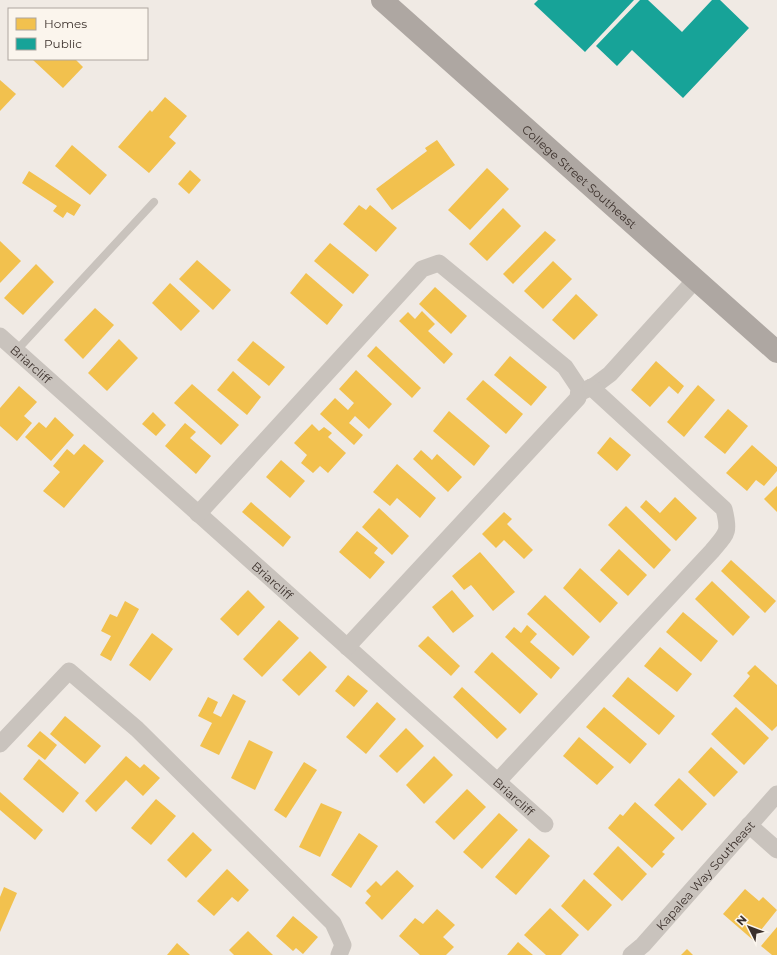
<svg xmlns="http://www.w3.org/2000/svg" width="777" height="955" font-family="Montserrat,sans-serif">
  <rect width="100%" height="100%" fill="#f0eae4"/>
  <g fill="#f2c14e">
    <polygon points="34,59 75,59 83,67 63,88 33,60"/>
    <polygon points="0,80 16,94 0,111"/>
    <polygon points="165,97 187,116 169,137 176,143 149,173 118,147 150,110 152,112"/>
    <polygon points="437,140 455,165 392,210 376,189 427,151 425,148"/>
    <polygon points="72,145 107,175 90,195 55,166"/>
    <polygon points="487,168 509,189 470,230 448,210"/>
    <polygon points="190,170 201,180 189,194 178,184"/>
    <polygon points="29,171 81,205 74,216 67,212 63,218 53,211 57,206 22,183"/>
    <polygon points="359,205 366,210 370,205 397,228 376,252 343,224"/>
    <polygon points="503,208 521,226 487,261 469,244"/>
    <polygon points="545,231 556,240 513,284 503,274"/>
    <polygon points="0,241 21,261 0,283"/>
    <polygon points="330,243 369,275 353,294 314,261"/>
    <polygon points="197,260 231,290 213,310 179,279"/>
    <polygon points="553,261 572,279 543,309 524,291"/>
    <polygon points="36,264 54,282 23,315 4,298"/>
    <polygon points="306,273 343,305 327,325 290,293"/>
    <polygon points="170,283 200,311 181,331 152,303"/>
    <polygon points="435,287 467,316 451,334 419,304"/>
    <polygon points="576,294 598,315 574,340 552,320"/>
    <polygon points="95,308 114,325 83,359 64,340"/>
    <polygon points="422,311 435,324 428,331 453,354 444,364 399,321 408,312 415,319"/>
    <polygon points="119,339 138,358 107,391 88,373"/>
    <polygon points="253,341 285,367 269,386 237,360"/>
    <polygon points="376,346 421,388 412,398 367,356"/>
    <polygon points="510,356 547,387 531,406 494,375"/>
    <polygon points="656,361 684,386 678,394 669,386 650,407 631,390"/>
    <polygon points="356,370 392,404 369,429 355,416 349,423 363,435 354,445 320,414 335,398 348,410 354,403 339,389"/>
    <polygon points="233,371 261,397 247,415 217,390"/>
    <polygon points="483,380 523,414 506,434 466,399"/>
    <polygon points="192,384 239,425 221,445 174,403"/>
    <polygon points="698,385 715,400 684,437 667,422"/>
    <polygon points="19,386 37,402 24,416 32,423 17,441 0,426 0,408"/>
    <polygon points="728,409 748,426 725,454 704,437"/>
    <polygon points="449,411 490,446 474,466 433,431"/>
    <polygon points="153,412 166,425 156,436 142,424"/>
    <polygon points="55,417 74,435 51,461 25,437 39,422 46,428"/>
    <polygon points="185,423 196,432 190,438 211,456 196,474 165,446"/>
    <polygon points="312,424 319,431 324,427 332,433 328,437 346,453 328,473 320,466 313,473 301,463 307,455 294,443"/>
    <polygon points="610,437 631,455 617,471 597,453"/>
    <polygon points="84,444 104,461 64,508 43,491 60,472 53,466 67,449 74,455"/>
    <polygon points="752,445 777,467 777,471 764,486 756,480 747,491 726,473"/>
    <polygon points="421,450 432,460 437,454 462,477 448,492 413,459"/>
    <polygon points="281,460 305,481 290,498 266,477"/>
    <polygon points="397,464 436,498 420,518 397,498 390,506 373,492"/>
    <polygon points="777,486 777,512 764,499"/>
    <polygon points="675,497 697,518 676,541 640,507 646,500 660,513"/>
    <polygon points="251,502 291,537 283,547 242,512"/>
    <polygon points="626,506 671,550 654,569 608,525"/>
    <polygon points="379,508 409,536 392,555 362,527"/>
    <polygon points="504,512 512,519 507,524 533,550 524,559 504,540 496,548 482,534"/>
    <polygon points="357,531 378,548 374,553 385,562 370,579 339,552"/>
    <polygon points="619,549 647,575 628,596 600,570"/>
    <polygon points="480,552 515,592 493,611 471,585 464,590 452,576"/>
    <polygon points="731,560 776,601 765,613 721,571"/>
    <polygon points="580,568 618,603 600,623 563,588"/>
    <polygon points="712,581 750,617 733,636 695,599"/>
    <polygon points="248,590 265,607 238,636 220,619"/>
    <polygon points="452,590 474,616 453,633 432,607"/>
    <polygon points="545,595 590,637 573,656 527,614"/>
    <polygon points="125,601 139,609 111,661 100,655 111,636 101,631 110,614 117,617"/>
    <polygon points="683,612 718,641 701,662 666,632"/>
    <polygon points="279,620 299,638 262,677 243,659"/>
    <polygon points="527,625 537,634 530,642 560,668 551,679 505,637 514,627 521,633"/>
    <polygon points="152,633 173,649 150,681 129,665"/>
    <polygon points="428,636 460,666 451,676 418,646"/>
    <polygon points="660,647 692,674 677,692 644,666"/>
    <polygon points="310,651 327,667 299,696 282,680"/>
    <polygon points="492,652 538,694 520,714 474,672"/>
    <polygon points="755,665 777,685 777,726 772,731 733,696 750,676 747,673"/>
    <polygon points="348,675 368,691 354,707 335,691"/>
    <polygon points="628,677 675,716 659,735 612,696"/>
    <polygon points="462,687 507,729 497,739 453,697"/>
    <polygon points="233,694 246,701 219,755 200,746 212,723 198,716 208,697 218,702 213,713 221,717"/>
    <polygon points="377,702 396,719 366,754 346,737"/>
    <polygon points="604,707 647,744 630,764 586,727"/>
    <polygon points="736,707 769,738 744,765 711,734"/>
    <polygon points="65,716 101,746 85,764 50,734"/>
    <polygon points="406,728 424,746 397,773 379,756"/>
    <polygon points="40,731 57,745 45,760 27,746"/>
    <polygon points="579,737 614,767 597,785 563,756"/>
    <polygon points="249,740 273,752 255,790 231,778"/>
    <polygon points="711,747 738,772 714,797 688,772"/>
    <polygon points="126,756 140,768 144,764 160,778 143,796 126,780 96,812 85,801"/>
    <polygon points="434,756 453,775 424,804 406,785"/>
    <polygon points="39,759 79,793 63,813 23,779"/>
    <polygon points="304,762 317,770 286,818 274,810"/>
    <polygon points="679,778 707,804 682,831 654,805"/>
    <polygon points="467,789 486,807 454,840 435,822"/>
    <polygon points="0,792 43,830 35,840 0,810"/>
    <polygon points="156,799 176,816 151,845 131,828"/>
    <polygon points="635,802 675,838 662,852 665,854 652,868 608,828 620,814 623,816"/>
    <polygon points="321,803 342,812 320,857 299,847"/>
    <polygon points="499,813 518,830 482,869 463,852"/>
    <polygon points="193,832 212,850 186,878 167,860"/>
    <polygon points="359,833 378,846 351,888 331,875"/>
    <polygon points="529,838 550,856 516,895 495,877"/>
    <polygon points="618,846 647,874 622,901 593,874"/>
    <polygon points="227,869 249,890 238,902 232,897 214,916 197,901"/>
    <polygon points="397,870 414,886 382,920 365,903 371,896 366,891 376,881 381,886"/>
    <polygon points="584,879 612,905 588,931 561,906"/>
    <polygon points="4,887 17,893 0,932 0,897"/>
    <polygon points="745,889 759,901 763,897 777,910 753,940 723,914"/>
    <polygon points="550,908 579,935 561,955 546,955 524,935"/>
    <polygon points="437,909 455,925 443,937 454,947 446,955 420,955 399,936 415,918 423,924"/>
    <polygon points="293,916 318,937 303,954 296,948 293,951 276,936"/>
    <polygon points="777,927 777,955 772,955 761,946"/>
    <polygon points="248,931 273,955 234,955 229,950"/>
    <polygon points="518,942 533,955 507,955"/>
    <polygon points="177,943 190,955 167,955"/>
    <polygon points="687,949 693,955 681,955"/>
  </g>
  <g fill="#17a398">
    <polygon points="538,0 634,0 585,52 534,4"/>
    <polygon points="640,0 648,0 682,32 712,0 720,0 749,28 683,98 632,50 617,66 596,46"/>
  </g>
  <g fill="none" stroke-linecap="round" stroke-linejoin="round">
    <polyline stroke="#c9c3bd" stroke-width="8" points="16,351 154,202"/>
    <g stroke="#c9c3bd" stroke-width="17">
      <path id="s1" d="M0,336l545,488"/>
      <polyline points="581,392 594,386 610,374 696,279"/>
      <polyline points="198,514 422,269 439,263 565,367 579,388 578,398 347,647"/>
      <polyline points="0,744 69,671 137,729 333,923 343,945 339,955"/>
      <path d="M498,781l214,-230c15,-18 18,-18 12,-42l-133,-122"/>
      <polyline points="749,825 777,850"/>
      <path id="s2" d="M631,955l12,-10 134,-151"/>
    </g>
    <path stroke="#aea7a2" stroke-width="22" id="s3" d="M382,0l395,352"/>
  </g>
  <g text-anchor="middle" dominant-baseline="central" stroke-width="4" stroke-linejoin="round" paint-order="stroke">
    <g font-size="12" fill="#3b302b" stroke="#fbf5ed">
      <text stroke="none"><textPath href="#s3" startOffset="265">College Street Southeast</textPath></text>
      <text stroke="none"><textPath href="#s1" startOffset="42">Briarcliff</textPath></text>
      <text stroke="none"><textPath href="#s1" startOffset="366">Briarcliff</textPath></text>
      <text stroke="none"><textPath href="#s1" startOffset="690">Briarcliff</textPath></text>
      <text stroke="none"><textPath href="#s2" startOffset="109">Kapalea Way Southeast</textPath></text>
    </g>
  </g>
  <rect x="8" y="8" width="140" height="52" fill="#fbf5ed" stroke="#aea69f"/>
  <rect x="16" y="18" width="20" height="12" fill="#f2c14e" stroke="#aea69f"/>
  <text x="44" y="28" font-size="12" fill="#3b302b">Homes</text>
  <rect x="16" y="38" width="20" height="12" fill="#17a398" stroke="#aea69f"/>
  <text x="44" y="48" font-size="12" fill="#3b302b">Public</text>
  <g transform="translate(749 927) rotate(312)" stroke="#fbf5ed" stroke-width="3" paint-order="stroke">
  <path d="M0-3L7 15L0 10L-7 15Z" fill="#3b302b"/>
  <text y="-6" font-size="11" font-weight="bold" text-anchor="middle" fill="#3b302b">N</text>
  </g>
</svg>
